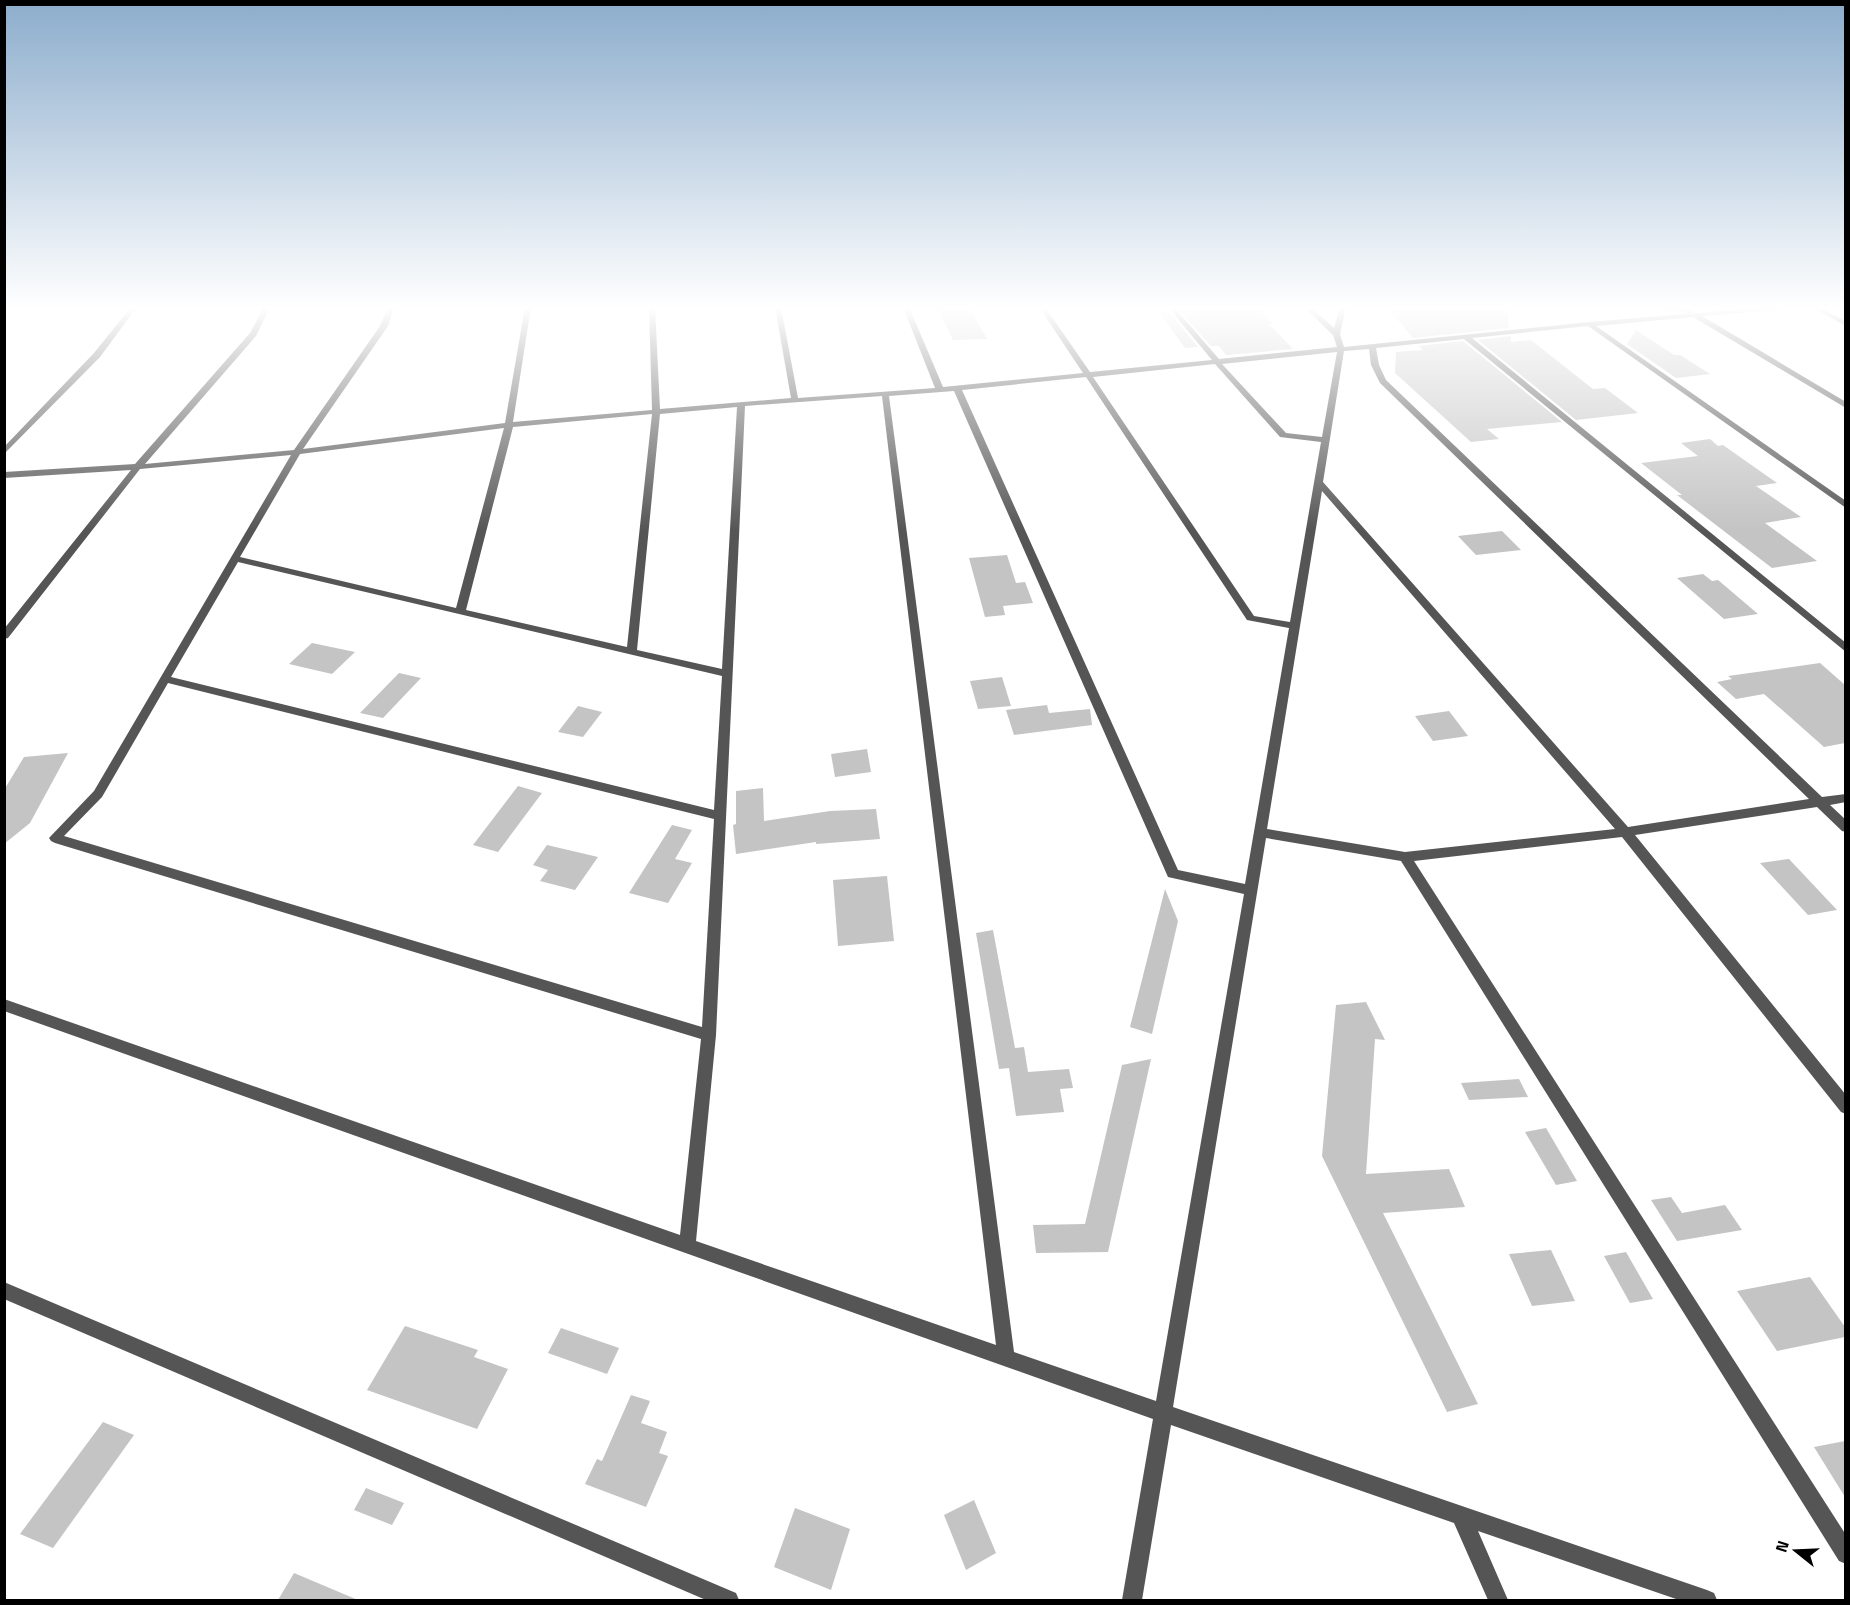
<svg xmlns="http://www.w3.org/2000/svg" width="1850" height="1605" font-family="'Titillium Web',sans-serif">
  <rect width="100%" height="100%" fill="#fff"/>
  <g fill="#c4c4c4">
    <polygon points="937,307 969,307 987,339 953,340"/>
    <polygon points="1187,307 1257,307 1273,324 1269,324 1293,349 1226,355 1219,346 1211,346 1180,311 1189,310"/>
    <polygon points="1387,307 1507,307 1509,328 1413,338"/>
    <polygon points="1159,312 1169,312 1198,347 1185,348"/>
    <polygon points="1636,330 1674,355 1680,355 1710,374 1676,378 1627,344"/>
    <polygon points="1511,336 1511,342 1531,340 1593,389 1605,388 1638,413 1576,420 1478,340"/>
    <polygon points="1463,341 1562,422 1487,429 1499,439 1471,442 1395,373 1396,352 1423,350 1419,346"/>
    <polygon points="1710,439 1718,446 1723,445 1777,483 1756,486 1801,517 1765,523 1817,561 1772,568 1677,495 1682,495 1641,463 1698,456 1681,443"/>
    <polygon points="1502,531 1521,550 1476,555 1458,536"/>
    <polygon points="1007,555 1016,583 1025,582 1033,603 1003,606 1005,615 985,617 969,558"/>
    <polygon points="1703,574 1712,581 1718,580 1758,614 1724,619 1677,578"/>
    <polygon points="312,643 355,652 332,674 289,664"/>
    <polygon points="1820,663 1845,685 1845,743 1824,747 1764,694 1736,699 1717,682 1732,679 1728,676"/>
    <polygon points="399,673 421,678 383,718 360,713"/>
    <polygon points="1002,677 1011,706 978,709 970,681"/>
    <polygon points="1047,705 1049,713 1090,709 1092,725 1014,735 1006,710"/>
    <polygon points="578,706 602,712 583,737 558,732"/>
    <polygon points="1449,711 1468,736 1433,741 1415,716"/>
    <polygon points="867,749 871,772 835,777 831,754"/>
    <polygon points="68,753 30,823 4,844 4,790 24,757"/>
    <polygon points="518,786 542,793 498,852 473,845"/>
    <polygon points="763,788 764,821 830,811 876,809 880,839 816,844 816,842 736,854 733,825 736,824 736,791"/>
    <polygon points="672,825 692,830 675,859 692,863 668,903 629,893"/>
    <polygon points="547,845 598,857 575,890 540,881 548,870 533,865"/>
    <polygon points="1788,859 1789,859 1837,910 1808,915 1760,863"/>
    <polygon points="887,876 894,941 838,946 833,880"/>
    <polygon points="1165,889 1178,921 1152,1034 1130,1027"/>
    <polygon points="993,930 1015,1048 1024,1047 1028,1072 1069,1069 1073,1088 1060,1089 1064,1112 1016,1116 1009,1068 999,1069 976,933"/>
    <polygon points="1366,1002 1385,1040 1375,1039 1366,1174 1449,1169 1465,1207 1383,1213 1478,1404 1447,1412 1322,1156 1336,1005"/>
    <polygon points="1151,1059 1108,1252 1036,1253 1033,1225 1085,1224 1122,1065"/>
    <polygon points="1519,1079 1528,1097 1469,1100 1461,1083"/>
    <polygon points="1546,1128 1577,1181 1556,1185 1525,1132"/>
    <polygon points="1671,1197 1682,1213 1725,1205 1742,1230 1677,1241 1651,1200"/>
    <polygon points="1551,1250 1575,1301 1532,1306 1509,1254"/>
    <polygon points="1626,1252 1653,1299 1630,1303 1604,1256"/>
    <polygon points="1810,1277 1845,1327 1845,1337 1777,1351 1737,1291"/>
    <polygon points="405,1326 478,1350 474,1357 508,1369 477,1429 367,1390"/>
    <polygon points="561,1328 619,1348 607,1374 548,1353"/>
    <polygon points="631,1395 650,1401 641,1423 667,1432 659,1453 668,1456 646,1507 585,1484 597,1459 602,1461"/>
    <polygon points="103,1422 134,1435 53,1548 20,1534"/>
    <polygon points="1845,1441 1845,1497 1814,1447"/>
    <polygon points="366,1488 404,1503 392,1525 354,1510"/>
    <polygon points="974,1500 996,1553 966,1570 944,1515"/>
    <polygon points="795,1508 850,1529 831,1590 774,1567"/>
    <polygon points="294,1573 358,1600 278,1600"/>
  </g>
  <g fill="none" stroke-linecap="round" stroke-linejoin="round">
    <g fill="#555" fill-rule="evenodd">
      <polygon points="131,307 137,307 100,357 4,454 4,447 94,353"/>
      <path d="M264,307h6l-14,29 -111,128 149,-14 86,-124 8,-19h6l-6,19 -85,123 202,-26 20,-116h6l-18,115 139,-12 -3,-103h6l5,102 131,-11 -16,-91h6l17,91 137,-10 -32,-81h6l34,80 140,-14 -44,-66h6l45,65 122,-12 -44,-53h6l45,52 118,-12 -4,-12 -29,-28h7l23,21 6,-21h6l-6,27 4,13 245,-25 180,-15h22l-3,2 -86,7 144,86v6l-153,-91 -97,9 250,175v7l-258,-182 -116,12 374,305v9l-382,-313 -88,9 3,17 7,15 436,417 24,-3v8l-16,3 16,15v12l-4,-1 -25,-24 -182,28 211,260v19l-5,-2 -219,-275 -208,24 432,674v29l-7,-3 -438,-700 -135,-23 -93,569 534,183 7,3 3,7h-38l-201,-69 30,69h-20l-34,-77 -283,-98 -29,175h-20l31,-181 -1149,-408v-12l676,236 21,-196 -646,-196 -4,-2 -2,-3 45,-47 197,-336 -151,14 -132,169 -4,1v-10l127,-159 -127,8v-6l131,-8 115,-131zM1369,349l2,16 9,18 429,416 -181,28 -305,-345 21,-131zM1337,352l-15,85 -36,-4 -64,-69zM1215,364l65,73 41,5 -31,180 -36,-6 -161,-239zM1086,377l161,243 42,8 -44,256 -67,-14 -216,-480zM954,391l214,486 76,17 -88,507 -142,-49 -125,-956zM882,396l114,949 -300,-104 20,-206 29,-629zM737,407l-15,262 -85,-19 23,-236zM652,414l-25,233 -161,-37 47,-183zM504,428l-48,180 -216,-51 60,-103zM1322,491l293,338 -210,23 -138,-23zM238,562l484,114 -8,134 -543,-133zM168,683l546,136 -12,208 -638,-191 38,-39z"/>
      <polygon points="1653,307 1670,307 1694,311 1691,313 1656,309"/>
      <polygon points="1811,307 1818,307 1846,321 1846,326"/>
      <polygon points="4,1282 736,1593 739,1600 706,1600 4,1299"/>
    </g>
  </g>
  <linearGradient id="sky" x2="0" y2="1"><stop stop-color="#8cadcc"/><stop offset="0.58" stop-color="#fff"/><stop offset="1" stop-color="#fff" stop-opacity="0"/></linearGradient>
  <rect width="1850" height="531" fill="url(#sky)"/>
  <rect width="1850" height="1605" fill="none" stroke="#000000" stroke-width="12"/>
  <g transform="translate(1796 1551) rotate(288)" stroke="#ffffff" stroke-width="4.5" paint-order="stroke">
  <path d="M0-4.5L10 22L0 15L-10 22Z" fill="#000000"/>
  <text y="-9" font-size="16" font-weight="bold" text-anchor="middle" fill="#000000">N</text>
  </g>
</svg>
